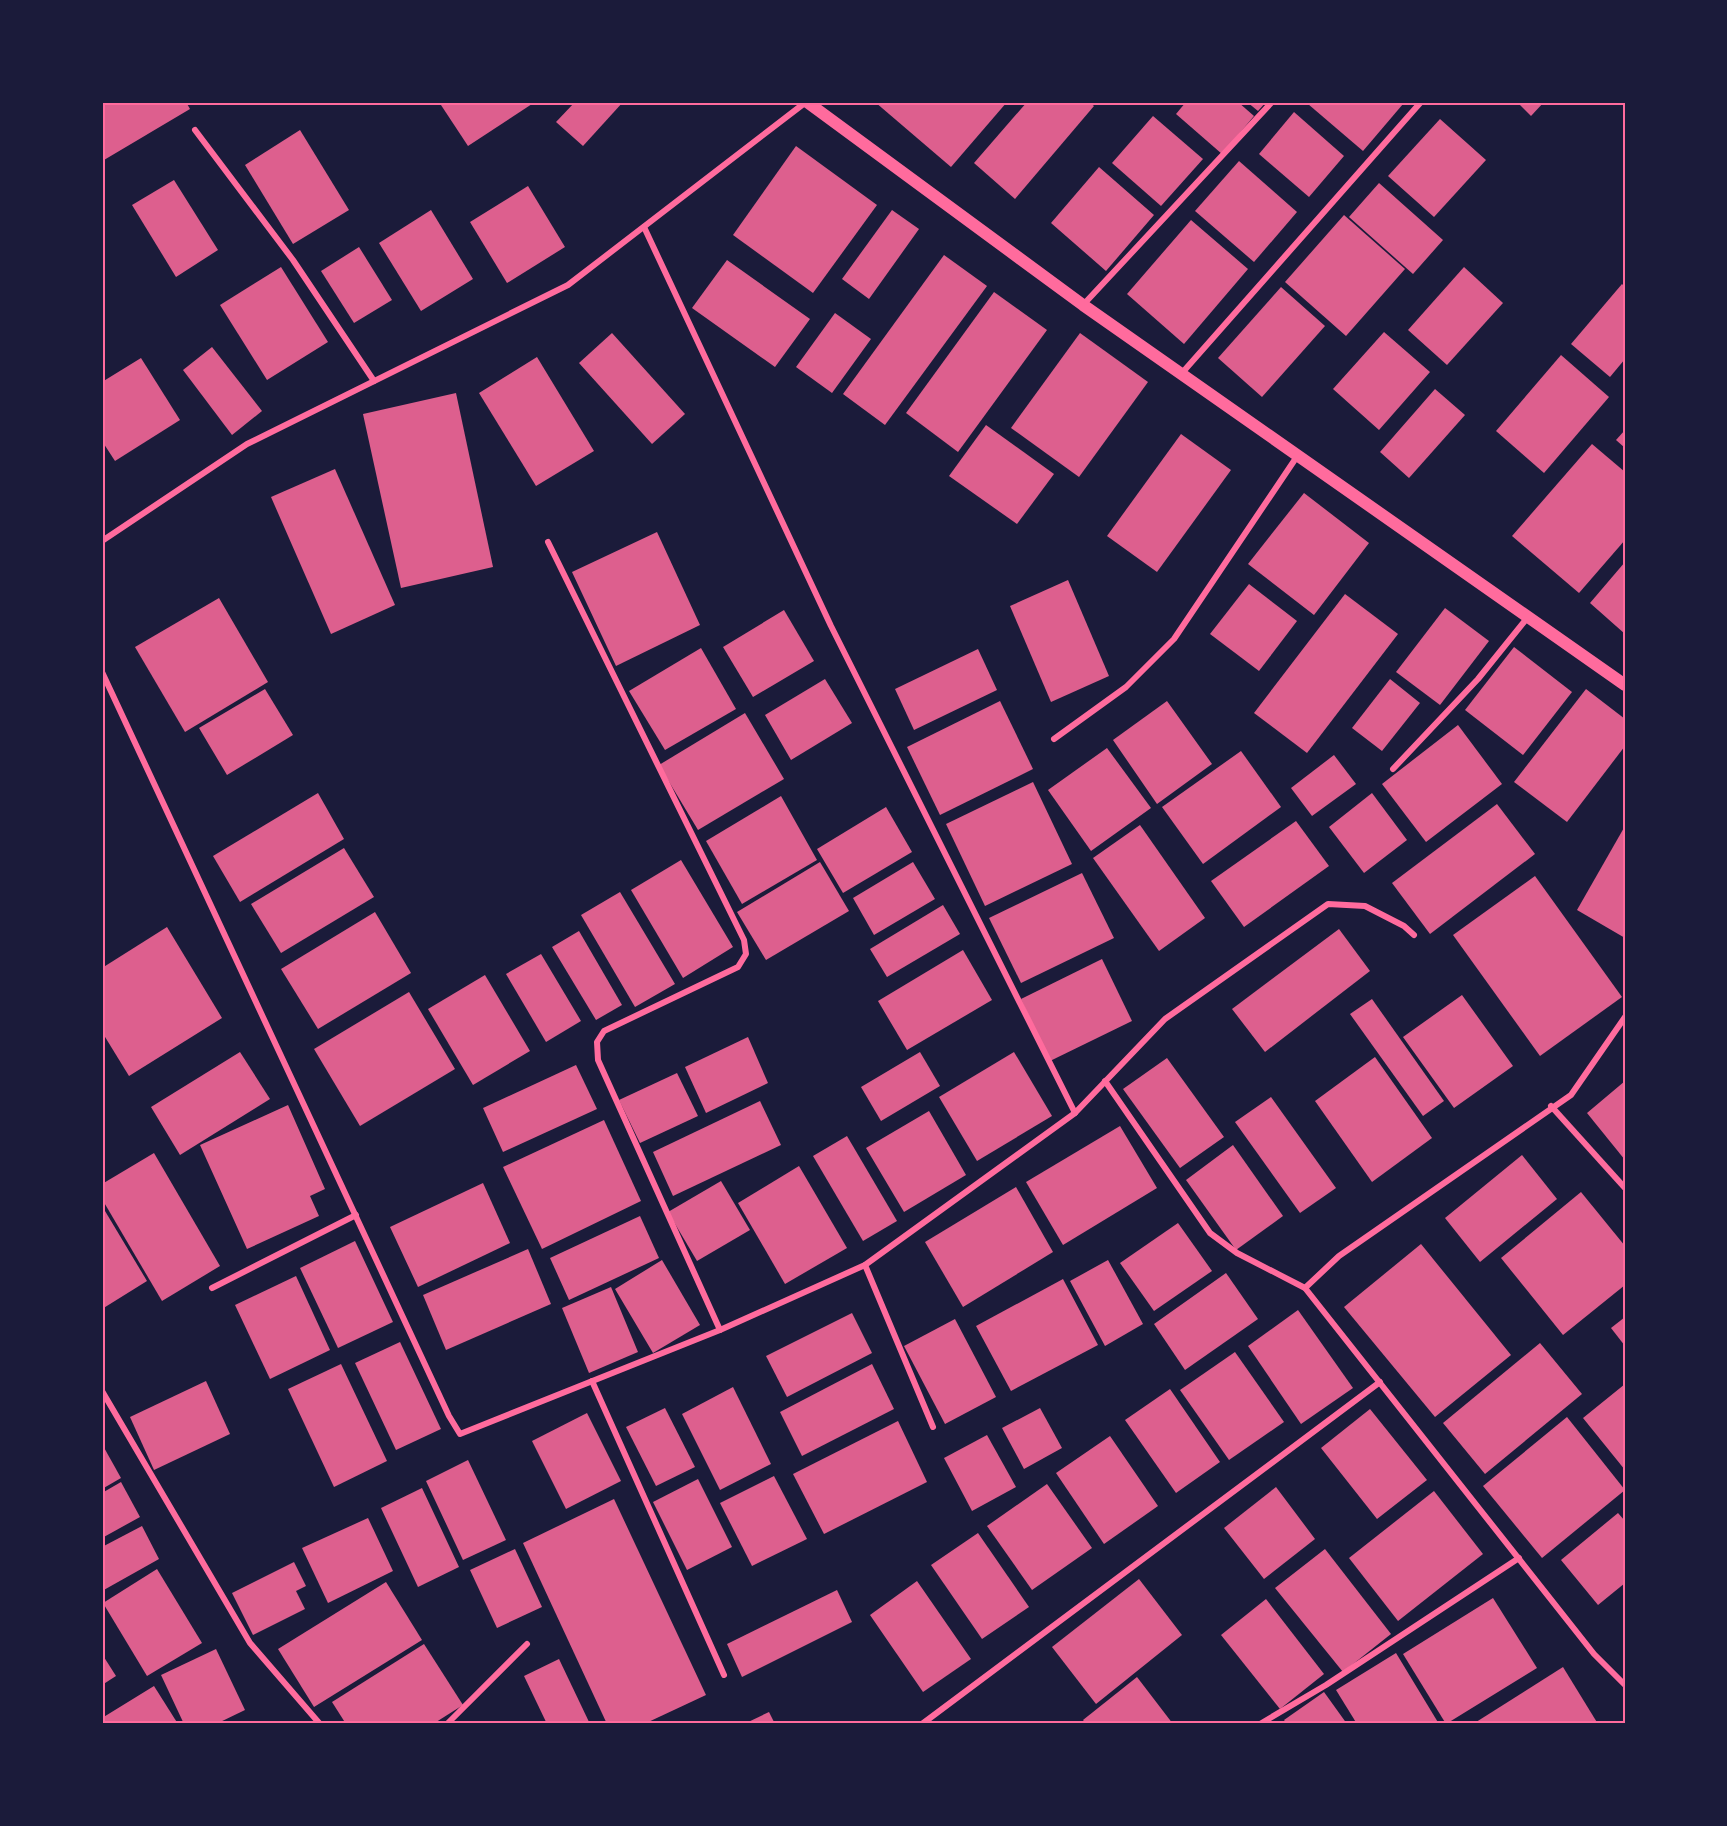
<svg xmlns="http://www.w3.org/2000/svg" width="1727" height="1826" font-family="Montserrat,sans-serif">
  <rect width="100%" height="100%" fill="#1b1b3a"/>
  <g fill="#dd5f8e">
    <polygon points="102,102 186,102 190,109 104,160 102,156"/>
    <polygon points="439,102 535,102 468,146"/>
    <polygon points="575,102 623,102 583,146 556,122"/>
    <polygon points="875,102 1007,102 951,167"/>
    <polygon points="1027,102 1089,102 1094,106 1015,199 974,163"/>
    <polygon points="1186,102 1238,102 1254,116 1222,154 1176,114"/>
    <polygon points="1247,102 1266,102 1258,111"/>
    <polygon points="1310,102 1401,102 1403,104 1363,151 1308,104"/>
    <polygon points="1517,102 1544,102 1531,116"/>
    <polygon points="1294,112 1344,156 1309,197 1259,154"/>
    <polygon points="1153,116 1203,159 1161,206 1112,163"/>
    <polygon points="1440,119 1486,160 1434,217 1388,176"/>
    <polygon points="300,130 349,210 293,244 245,165"/>
    <polygon points="796,146 877,205 813,293 733,235"/>
    <polygon points="1239,161 1297,212 1254,262 1195,211"/>
    <polygon points="1099,167 1154,215 1106,271 1051,223"/>
    <polygon points="174,180 218,250 176,277 132,205"/>
    <polygon points="1379,183 1443,240 1413,274 1349,217"/>
    <polygon points="528,186 565,247 507,283 470,222"/>
    <polygon points="431,210 473,279 421,311 379,243"/>
    <polygon points="892,210 919,229 869,299 842,279"/>
    <polygon points="1344,215 1405,269 1346,336 1285,282"/>
    <polygon points="1191,220 1248,269 1184,344 1127,294"/>
    <polygon points="359,247 392,300 354,323 321,271"/>
    <polygon points="944,255 987,286 885,425 843,394"/>
    <polygon points="727,260 810,319 775,367 692,308"/>
    <polygon points="281,267 328,342 267,380 220,305"/>
    <polygon points="1464,267 1503,303 1447,365 1408,330"/>
    <polygon points="1622,284 1625,287 1625,359 1610,377 1571,344"/>
    <polygon points="1281,287 1325,326 1262,397 1218,358"/>
    <polygon points="994,292 1047,330 958,452 906,413"/>
    <polygon points="835,313 871,339 832,393 796,367"/>
    <polygon points="1384,332 1430,372 1379,430 1333,389"/>
    <polygon points="612,333 685,414 652,444 579,363"/>
    <polygon points="1080,333 1148,382 1079,477 1011,428"/>
    <polygon points="212,347 262,411 232,435 183,370"/>
    <polygon points="1561,355 1609,397 1544,473 1496,431"/>
    <polygon points="537,357 594,451 536,486 479,393"/>
    <polygon points="141,358 180,420 115,461 102,441 102,382"/>
    <polygon points="1435,389 1465,415 1409,478 1380,452"/>
    <polygon points="456,393 493,567 401,588 363,414"/>
    <polygon points="986,425 1054,474 1017,524 949,476"/>
    <polygon points="1625,430 1625,448 1616,440"/>
    <polygon points="1181,434 1231,470 1157,572 1107,536"/>
    <polygon points="1592,444 1625,472 1625,540 1579,593 1512,536"/>
    <polygon points="335,469 395,605 331,634 271,497"/>
    <polygon points="1304,493 1369,543 1314,615 1248,564"/>
    <polygon points="657,532 700,625 616,666 572,572"/>
    <polygon points="1625,562 1625,634 1590,603"/>
    <polygon points="1068,580 1109,676 1051,702 1010,606"/>
    <polygon points="1249,584 1297,621 1259,671 1210,634"/>
    <polygon points="1345,594 1398,634 1307,753 1254,713"/>
    <polygon points="219,598 268,682 185,732 135,647"/>
    <polygon points="1445,608 1489,641 1440,705 1396,672"/>
    <polygon points="784,610 814,661 753,697 723,647"/>
    <polygon points="1514,647 1572,692 1523,755 1465,710"/>
    <polygon points="701,648 736,709 665,750 629,691"/>
    <polygon points="978,649 997,690 914,730 895,689"/>
    <polygon points="825,679 852,723 791,760 765,715"/>
    <polygon points="1390,679 1420,703 1382,751 1352,728"/>
    <polygon points="265,689 293,735 227,775 199,728"/>
    <polygon points="1586,689 1625,719 1625,746 1567,822 1514,782"/>
    <polygon points="1000,701 1033,769 940,815 907,747"/>
    <polygon points="1167,701 1212,764 1157,804 1113,740"/>
    <polygon points="745,713 784,779 698,830 659,765"/>
    <polygon points="1458,725 1502,784 1426,842 1382,784"/>
    <polygon points="1107,748 1151,808 1091,851 1048,790"/>
    <polygon points="1241,751 1281,807 1203,864 1162,807"/>
    <polygon points="1334,755 1356,784 1312,816 1291,788"/>
    <polygon points="1033,782 1072,864 985,906 946,824"/>
    <polygon points="318,793 344,839 240,902 213,856"/>
    <polygon points="1372,793 1407,840 1364,873 1329,827"/>
    <polygon points="781,796 817,860 742,904 706,841"/>
    <polygon points="1497,804 1535,854 1430,934 1392,883"/>
    <polygon points="886,807 912,852 843,893 817,849"/>
    <polygon points="1296,821 1329,866 1244,927 1211,881"/>
    <polygon points="1140,825 1205,918 1159,951 1093,858"/>
    <polygon points="1625,826 1625,938 1577,910"/>
    <polygon points="344,848 374,897 281,953 251,904"/>
    <polygon points="681,860 733,947 683,978 631,890"/>
    <polygon points="820,862 849,911 766,960 737,912"/>
    <polygon points="913,862 935,899 874,935 853,898"/>
    <polygon points="1082,873 1114,938 1021,983 989,918"/>
    <polygon points="1535,876 1622,997 1540,1056 1453,935"/>
    <polygon points="620,892 675,984 635,1007 581,915"/>
    <polygon points="943,905 960,934 887,977 870,949"/>
    <polygon points="375,912 411,973 318,1029 281,969"/>
    <polygon points="167,927 222,1018 129,1076 102,1032 102,968"/>
    <polygon points="1339,929 1370,971 1265,1052 1232,1009"/>
    <polygon points="579,931 622,1005 596,1020 552,947"/>
    <polygon points="963,950 992,1000 907,1050 878,1001"/>
    <polygon points="541,954 581,1021 546,1042 506,974"/>
    <polygon points="1102,959 1132,1021 1050,1061 1021,999"/>
    <polygon points="485,975 530,1051 473,1085 428,1009"/>
    <polygon points="409,992 455,1069 360,1126 314,1049"/>
    <polygon points="1462,995 1513,1066 1454,1108 1403,1037"/>
    <polygon points="1372,999 1444,1101 1423,1116 1350,1014"/>
    <polygon points="748,1037 768,1083 706,1113 685,1067"/>
    <polygon points="240,1052 270,1099 180,1155 151,1107"/>
    <polygon points="920,1052 940,1086 881,1121 861,1087"/>
    <polygon points="1014,1052 1052,1116 977,1161 939,1097"/>
    <polygon points="1375,1057 1432,1138 1372,1182 1315,1101"/>
    <polygon points="1167,1058 1224,1137 1180,1168 1123,1089"/>
    <polygon points="576,1065 597,1109 503,1152 483,1108"/>
    <polygon points="677,1073 698,1116 640,1143 619,1100"/>
    <polygon points="1625,1081 1625,1160 1587,1113"/>
    <polygon points="1271,1097 1336,1188 1300,1213 1235,1122"/>
    <polygon points="760,1101 781,1145 673,1196 653,1152"/>
    <polygon points="288,1105 325,1189 310,1196 319,1216 247,1249 200,1145"/>
    <polygon points="929,1111 966,1175 904,1212 866,1148"/>
    <polygon points="604,1120 641,1201 542,1249 503,1167"/>
    <polygon points="1120,1126 1157,1188 1063,1245 1026,1182"/>
    <polygon points="847,1136 897,1221 863,1241 813,1156"/>
    <polygon points="1233,1145 1283,1216 1236,1250 1186,1180"/>
    <polygon points="154,1153 220,1266 162,1301 102,1199 102,1184"/>
    <polygon points="1522,1155 1557,1199 1480,1262 1445,1218"/>
    <polygon points="799,1166 847,1248 785,1284 738,1203"/>
    <polygon points="721,1181 750,1230 697,1261 668,1212"/>
    <polygon points="483,1183 510,1243 418,1287 390,1227"/>
    <polygon points="1016,1187 1053,1252 963,1307 925,1242"/>
    <polygon points="1581,1192 1625,1246 1625,1285 1563,1335 1501,1258"/>
    <polygon points="102,1206 147,1281 102,1309"/>
    <polygon points="640,1216 659,1258 569,1300 550,1258"/>
    <polygon points="1178,1223 1212,1271 1154,1311 1120,1263"/>
    <polygon points="355,1241 393,1322 338,1348 300,1268"/>
    <polygon points="1421,1244 1511,1355 1435,1417 1344,1307"/>
    <polygon points="528,1249 551,1304 446,1350 423,1295"/>
    <polygon points="662,1260 700,1325 653,1353 615,1289"/>
    <polygon points="1108,1260 1143,1324 1105,1346 1070,1281"/>
    <polygon points="1226,1273 1258,1319 1185,1370 1154,1324"/>
    <polygon points="296,1276 330,1350 270,1379 235,1305"/>
    <polygon points="1063,1279 1098,1345 1011,1391 976,1326"/>
    <polygon points="611,1287 638,1352 589,1373 562,1308"/>
    <polygon points="1298,1310 1353,1388 1301,1424 1248,1346"/>
    <polygon points="852,1313 872,1353 787,1397 766,1356"/>
    <polygon points="1625,1317 1625,1346 1611,1328"/>
    <polygon points="955,1319 996,1397 945,1424 904,1346"/>
    <polygon points="400,1342 441,1429 396,1450 355,1363"/>
    <polygon points="1540,1343 1582,1394 1485,1474 1443,1423"/>
    <polygon points="1235,1352 1284,1422 1229,1460 1180,1390"/>
    <polygon points="341,1364 387,1461 334,1487 288,1389"/>
    <polygon points="872,1364 894,1409 802,1456 780,1412"/>
    <polygon points="206,1381 230,1434 154,1470 130,1417"/>
    <polygon points="1625,1384 1625,1470 1583,1418"/>
    <polygon points="733,1387 771,1464 720,1490 682,1414"/>
    <polygon points="1170,1389 1220,1462 1176,1493 1125,1420"/>
    <polygon points="665,1408 695,1467 656,1486 626,1427"/>
    <polygon points="1040,1408 1062,1448 1024,1469 1002,1428"/>
    <polygon points="1370,1409 1427,1480 1377,1519 1321,1448"/>
    <polygon points="587,1413 621,1481 566,1509 532,1441"/>
    <polygon points="1567,1417 1625,1490 1542,1558 1483,1486"/>
    <polygon points="898,1421 927,1482 824,1534 793,1474"/>
    <polygon points="987,1435 1016,1487 972,1511 944,1458"/>
    <polygon points="1110,1436 1158,1506 1104,1544 1056,1473"/>
    <polygon points="102,1444 121,1478 102,1489"/>
    <polygon points="468,1460 506,1540 463,1560 426,1481"/>
    <polygon points="774,1476 807,1539 752,1566 720,1503"/>
    <polygon points="698,1479 732,1547 687,1570 653,1502"/>
    <polygon points="121,1482 140,1517 102,1538 102,1493"/>
    <polygon points="1047,1484 1092,1548 1032,1590 987,1526"/>
    <polygon points="1276,1487 1315,1539 1264,1579 1224,1528"/>
    <polygon points="422,1488 459,1567 418,1587 381,1508"/>
    <polygon points="1434,1491 1483,1554 1398,1621 1349,1558"/>
    <polygon points="614,1499 706,1695 644,1724 607,1724 523,1543"/>
    <polygon points="1618,1513 1625,1521 1625,1583 1598,1605 1561,1560"/>
    <polygon points="368,1518 393,1571 328,1603 302,1548"/>
    <polygon points="142,1526 159,1559 102,1591 102,1547"/>
    <polygon points="978,1533 1029,1607 982,1639 931,1565"/>
    <polygon points="515,1549 542,1607 497,1628 470,1570"/>
    <polygon points="1325,1549 1391,1634 1343,1672 1275,1588"/>
    <polygon points="294,1562 306,1586 296,1591 305,1609 253,1635 232,1593"/>
    <polygon points="157,1569 202,1643 147,1676 103,1603"/>
    <polygon points="1139,1579 1182,1635 1096,1704 1052,1647"/>
    <polygon points="917,1581 971,1659 923,1692 870,1615"/>
    <polygon points="386,1582 422,1640 314,1707 278,1649"/>
    <polygon points="837,1590 852,1622 742,1677 727,1644"/>
    <polygon points="1493,1598 1537,1668 1446,1724 1403,1654"/>
    <polygon points="1266,1599 1324,1674 1280,1709 1221,1635"/>
    <polygon points="424,1644 463,1705 433,1724 346,1724 332,1702"/>
    <polygon points="216,1649 245,1710 216,1724 184,1724 161,1675"/>
    <polygon points="1396,1653 1439,1724 1357,1724 1336,1690"/>
    <polygon points="102,1654 116,1676 102,1685"/>
    <polygon points="559,1659 590,1724 547,1724 524,1676"/>
    <polygon points="1563,1667 1598,1724 1473,1724"/>
    <polygon points="1137,1677 1173,1724 1086,1724 1083,1720"/>
    <polygon points="154,1686 178,1724 102,1724 102,1718"/>
    <polygon points="1324,1692 1347,1724 1287,1724 1284,1720"/>
    <polygon points="769,1712 775,1724 744,1724"/>
  </g>
  <g fill="none" stroke-linecap="round" stroke-linejoin="round">
    <g stroke="#ff6b9d" stroke-width="6">
      <polyline points="195,130 293,260 374,381"/>
      <polyline points="644,227 831,626 1075,1113"/>
      <polyline points="1083,305 1272,102"/>
      <polyline points="1182,373 1421,102"/>
      <polyline points="102,541 247,444 568,285 806,102"/>
      <polyline points="548,542 744,940 746,954 738,967 604,1031 597,1042 598,1060 720,1330"/>
      <polyline points="102,672 449,1416 460,1434 720,1330 865,1265 1075,1113 1165,1019 1328,904 1365,906 1404,926 1414,935"/>
      <polyline points="1054,739 1126,687 1174,639 1298,455"/>
      <polyline points="1393,769 1478,679 1528,617"/>
      <polyline points="1105,1081 1210,1233 1237,1253 1305,1288 1594,1654 1625,1685"/>
      <polyline points="1551,1106 1625,1188"/>
      <polyline points="865,1265 933,1427"/>
      <polyline points="212,1288 356,1215"/>
      <polyline points="1305,1288 1339,1256 1571,1095 1625,1017"/>
      <polyline points="592,1381 724,1675"/>
      <polyline points="102,1391 250,1643 320,1724"/>
      <polyline points="447,1724 527,1644"/>
      <polyline points="922,1724 1380,1382"/>
      <polyline points="1260,1724 1326,1685 1519,1558"/>
    </g>
    <polyline stroke="#ff6b9d" stroke-width="12" points="807,102 1083,305 1625,685"/>
  </g>
  <rect width="1727" height="1826" fill="none" stroke="#1b1b3a" stroke-width="207"/>
  <rect x="104" y="104" width="1520" height="1618" fill="none" stroke="#ff6b9d" stroke-width="2"/>
</svg>
